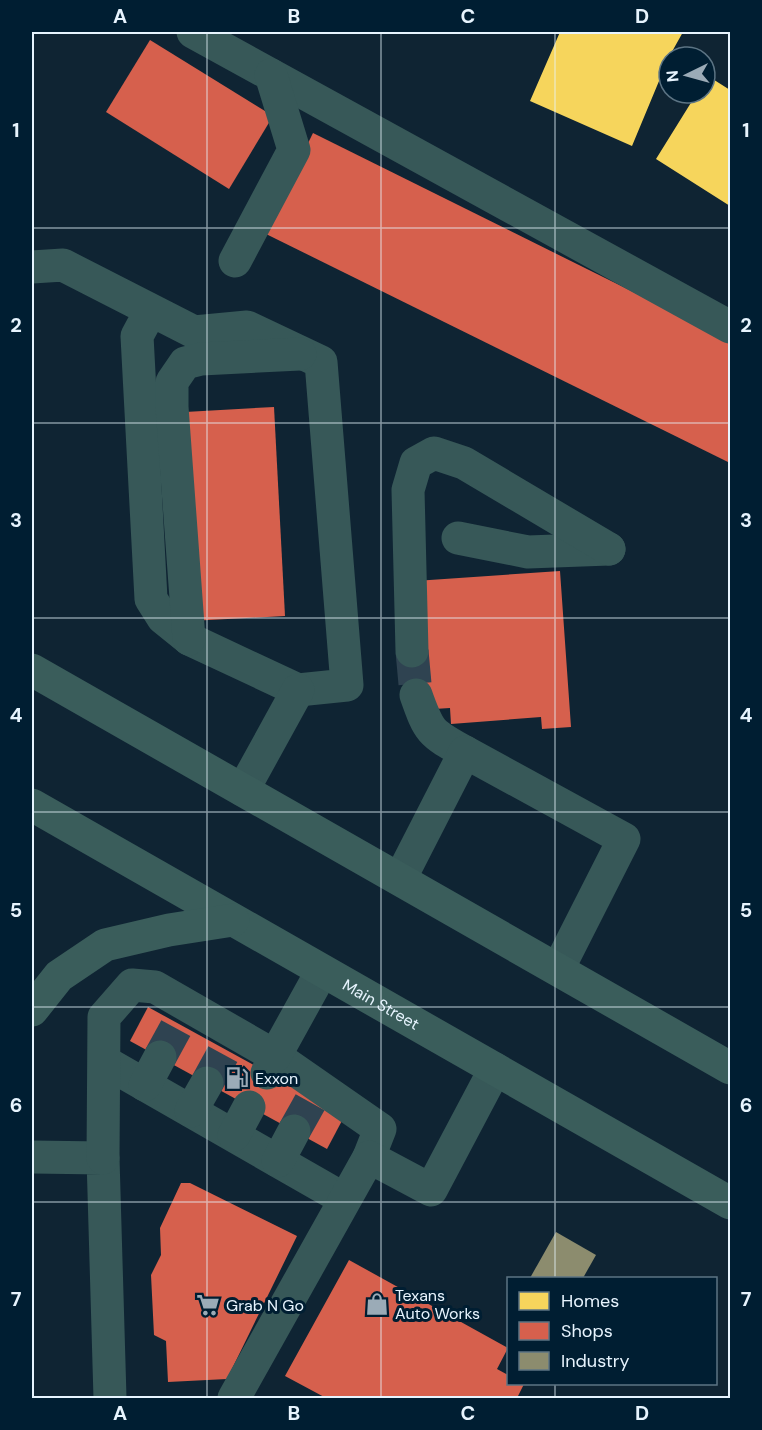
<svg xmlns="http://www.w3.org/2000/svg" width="762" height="1430" font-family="'DM Sans',sans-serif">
  <rect width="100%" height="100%" fill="#0f2433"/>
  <g fill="#f6d55c">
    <polygon points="560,32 683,32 669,57 632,146 530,101"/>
    <polygon points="708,76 730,90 730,206 656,159 697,93 705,93 705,81"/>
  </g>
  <g fill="#d6604d">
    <polygon points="150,40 273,116 229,189 106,112"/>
    <polygon points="313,133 730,340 730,463 264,233"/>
    <polygon points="274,407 285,616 190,621 185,412"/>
    <polygon points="560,571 571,727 542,729 541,717 451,724 450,708 434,709 408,695 405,652 415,581"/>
    <polygon points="148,1007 345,1115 327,1149 130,1041"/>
    <polygon points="181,1183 190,1183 297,1236 227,1379 168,1382 166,1341 154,1335 151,1275 161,1255 160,1228"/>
    <polygon points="349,1260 508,1348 497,1369 508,1375 508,1384 524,1384 517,1398 326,1398 285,1376"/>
  </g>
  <polygon fill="#8c8c6e" points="556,1232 596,1255 583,1278 530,1278"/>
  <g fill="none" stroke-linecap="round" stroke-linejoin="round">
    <g stroke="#2f4351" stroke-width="33" stroke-dasharray="33 16" stroke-linecap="butt">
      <polyline points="412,651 416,695"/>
      <polyline points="160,1057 178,1024"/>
      <polyline points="207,1083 225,1050"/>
      <polyline points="294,1131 313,1097"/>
    </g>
    <g stroke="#375858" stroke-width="33">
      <polyline points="193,32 730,327"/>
      <polyline points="235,261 294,150 271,75"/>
      <polyline points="32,267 63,265 194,332 247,327 321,362 347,685 298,690 189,639 163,618 151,599 137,336 151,310"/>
      <polyline points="458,538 528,552 609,549"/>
      <polyline points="189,639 172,407 172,382 185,363 201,359 300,354"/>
      <polyline points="412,651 408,490 416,463 434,453 464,463 609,549"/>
      <path d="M416,695c13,37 14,38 49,57"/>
      <polyline points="243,790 298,690"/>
      <polyline points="400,879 465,752 624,839 558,969"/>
      <polyline points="105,1062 344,1199"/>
      <polyline points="267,1073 275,1056 380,1129 369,1157"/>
      <polyline points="145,1085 160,1057"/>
      <polyline points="191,1111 207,1083"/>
      <polyline points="234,1135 249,1107"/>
      <polyline points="32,1157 103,1158 110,1398"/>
      <polyline points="103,1158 104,1017 132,985 155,987 275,1056 322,971"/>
      <polyline points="278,1161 294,1131"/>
      <polyline points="234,1398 369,1157 431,1190 495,1069"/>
    </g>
    <g stroke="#3a5d5b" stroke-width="33">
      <polyline points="32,670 730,1068"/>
      <path id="s1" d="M32,805l698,398"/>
      <polyline points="32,1010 59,976 105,945 169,930 233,920"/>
    </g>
  </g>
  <path fill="none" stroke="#e7f4fe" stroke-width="1.5" stroke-opacity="0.55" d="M207,32v1366M381,32v1366M555,32v1246M32,228h698M32,423h698M32,618h698M32,812h698M32,1007h698M32,1202h698M555,1384v14"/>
  <defs>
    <g id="fuel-bare" transform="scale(1.8)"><path d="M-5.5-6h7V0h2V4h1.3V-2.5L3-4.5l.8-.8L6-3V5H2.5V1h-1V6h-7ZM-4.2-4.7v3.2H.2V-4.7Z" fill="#9babb7" stroke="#001e32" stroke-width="2.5" paint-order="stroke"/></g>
    <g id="shop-bare" transform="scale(1.8)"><path d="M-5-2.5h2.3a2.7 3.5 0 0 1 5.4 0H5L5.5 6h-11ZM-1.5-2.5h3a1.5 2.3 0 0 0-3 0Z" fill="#9babb7" stroke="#001e32" stroke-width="2.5" paint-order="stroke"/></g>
    <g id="supermarket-bare" transform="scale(1.8)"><path d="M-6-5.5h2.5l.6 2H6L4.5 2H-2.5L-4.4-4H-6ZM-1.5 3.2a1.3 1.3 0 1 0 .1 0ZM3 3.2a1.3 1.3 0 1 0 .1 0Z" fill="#9babb7" stroke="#001e32" stroke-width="2.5" paint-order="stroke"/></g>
  </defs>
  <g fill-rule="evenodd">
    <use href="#fuel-bare" x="237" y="1078"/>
    <use href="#shop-bare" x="377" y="1304"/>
    <use href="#supermarket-bare" x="208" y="1305"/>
  </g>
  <g text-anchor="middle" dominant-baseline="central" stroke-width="6" stroke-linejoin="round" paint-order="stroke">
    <g font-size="16" fill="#e7f4fe" stroke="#001e32">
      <text stroke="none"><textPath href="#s1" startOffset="402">Main Street</textPath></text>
    </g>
    <g font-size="16" fill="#e7f4fe" stroke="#001e32" text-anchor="start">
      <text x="255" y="1078">Exxon</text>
      <text x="395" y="1295">Texans<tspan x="395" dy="18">Auto Works</tspan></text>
      <text x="226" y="1305">Grab N Go</text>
    </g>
  </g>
  <rect width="762" height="1430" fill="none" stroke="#001e32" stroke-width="66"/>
  <rect x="507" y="1277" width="210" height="108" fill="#001e32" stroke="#5c7484" stroke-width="1.5"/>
  <rect x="519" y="1292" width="30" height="18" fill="#f6d55c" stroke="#5c7484" stroke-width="1.5"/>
  <text x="561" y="1307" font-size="18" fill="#e7f4fe">Homes</text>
  <rect x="519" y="1322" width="30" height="18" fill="#d6604d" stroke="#5c7484" stroke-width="1.5"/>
  <text x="561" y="1337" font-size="18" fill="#e7f4fe">Shops</text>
  <rect x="519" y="1352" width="30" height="18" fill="#8c8c6e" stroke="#5c7484" stroke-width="1.5"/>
  <text x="561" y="1367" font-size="18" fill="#e7f4fe">Industry</text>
  <g transform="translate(687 75) rotate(265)"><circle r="28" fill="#001e32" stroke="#5c7484" stroke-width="1.5"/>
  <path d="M0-4.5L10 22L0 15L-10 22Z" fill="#9babb7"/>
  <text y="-9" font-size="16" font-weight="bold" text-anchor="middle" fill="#e7f4fe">N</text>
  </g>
  <rect x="33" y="33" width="696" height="1364" fill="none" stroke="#e7f4fe" stroke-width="2"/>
  <g font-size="20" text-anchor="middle" font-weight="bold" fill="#e7f4fe">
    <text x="120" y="23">A</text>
    <text x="294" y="23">B</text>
    <text x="468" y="23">C</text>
    <text x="642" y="23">D</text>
    <text x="16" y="137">1</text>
    <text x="746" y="137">1</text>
    <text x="16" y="332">2</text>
    <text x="746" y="332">2</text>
    <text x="16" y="527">3</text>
    <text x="746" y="527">3</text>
    <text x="16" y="722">4</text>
    <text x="746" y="722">4</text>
    <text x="16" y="917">5</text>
    <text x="746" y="917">5</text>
    <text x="16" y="1112">6</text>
    <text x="746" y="1112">6</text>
    <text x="16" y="1306">7</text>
    <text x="746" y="1306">7</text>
    <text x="120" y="1420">A</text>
    <text x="294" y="1420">B</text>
    <text x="468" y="1420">C</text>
    <text x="642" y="1420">D</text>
  </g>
</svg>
